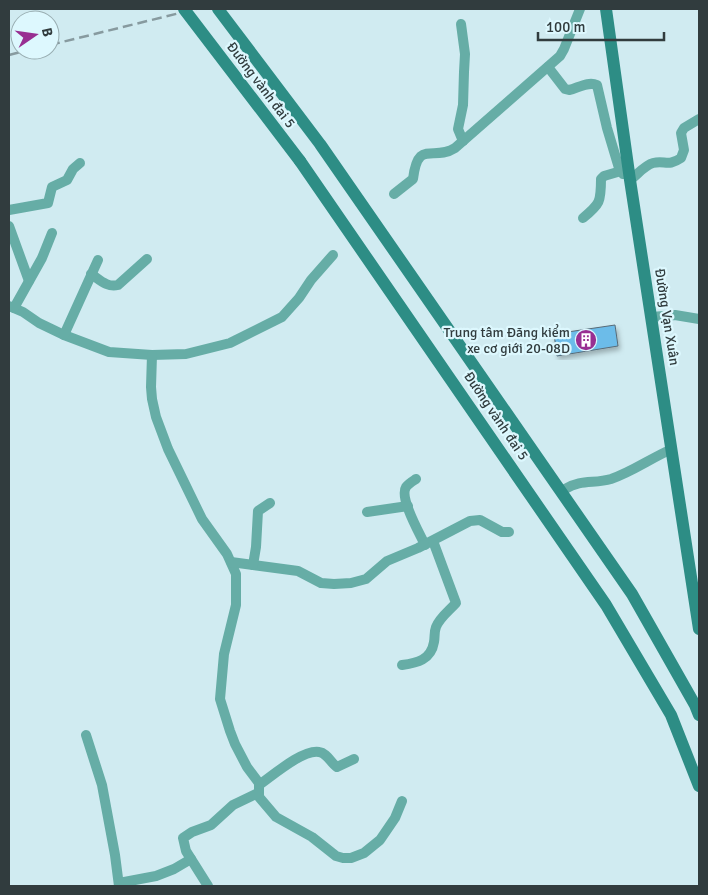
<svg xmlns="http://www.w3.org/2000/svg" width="708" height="895" font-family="Signika,sans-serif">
  <defs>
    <filter id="shadow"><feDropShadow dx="2" dy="3.5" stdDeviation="2.5" flood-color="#0004"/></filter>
  </defs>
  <rect width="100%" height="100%" fill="#d0ebf1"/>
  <polygon fill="#6cbce9" stroke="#586b77" filter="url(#shadow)" points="615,325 618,346 557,356 554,334"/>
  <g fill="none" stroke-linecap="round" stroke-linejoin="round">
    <g stroke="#66ada6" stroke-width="10">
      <polyline points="461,24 465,54 464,72 463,105 458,129 463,141"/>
      <path d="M548,67l17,22 4,1c9,-2 19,-9 28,-5l10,43 12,40 4,6 3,-2"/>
      <path d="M630,180c7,-5 15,-15 23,-17 12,-3 15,4 28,-5l3,-8 -3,-17 3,-5 15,-9"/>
      <path d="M394,194l19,-15c5,-41 20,-17 42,-31l105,-92 4,-7 16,-40"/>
      <polyline points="9,210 48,203 52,187 67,180 73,169 80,163"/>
      <path d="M583,218c17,-14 18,-16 18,-39l3,-3 17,-5"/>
      <polyline points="9,226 29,281"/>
      <path d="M91,274c8,5 16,14 27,11l29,-26"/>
      <polyline points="9,306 23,312 39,323 64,335 109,352 152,355 186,354 230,343 282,317 299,298 311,280 333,255"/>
      <polyline points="14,308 42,258 52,233"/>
      <polyline points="652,317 675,315 699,319"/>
      <polyline points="64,335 98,260"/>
      <polyline points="152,355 151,387 152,399 156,417 168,449 202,519 227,554 236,574 236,605 224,654 220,699 230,731 235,744 247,767 259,783 259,797 276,817 312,837 336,856 343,858 351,858 364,853 380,840 395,818 402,801"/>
      <path d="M416,479c-3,2 -8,5 -10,8 -7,11 14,47 19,58"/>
      <path d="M565,489c16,-10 29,-5 46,-10 21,-7 40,-21 61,-30"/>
      <polyline points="367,512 408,506"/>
      <polyline points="231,562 298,571 321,583 334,584 351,583 366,579 387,561 418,548 470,521 480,520 502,532 509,532"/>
      <polyline points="253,565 256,547 258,511 270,503"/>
      <path d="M402,665c15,-2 29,-5 32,-23 1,-5 0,-10 2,-15 4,-10 13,-16 20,-24l-23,-62"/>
      <polyline points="86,735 102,785 115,855 119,886"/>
      <path d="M259,785c13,-9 44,-36 60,-33 8,1 12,11 18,15l17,-8"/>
      <polyline points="119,883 156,876 174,869 191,859"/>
      <polyline points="208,886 186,851 183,838 192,832 211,825 233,805 258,793"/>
    </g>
    <g stroke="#2d8d85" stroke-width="12">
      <polyline points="218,9 320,144 632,594 695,705 699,715"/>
      <polyline points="606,9 630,180 699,629"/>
      <polyline points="300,161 606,605 671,715 699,786"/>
    </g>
    <g stroke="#879a9f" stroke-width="2.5" stroke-dasharray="10 5" stroke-linecap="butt">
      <polyline points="50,45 196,9"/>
      <polyline points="9,55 28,50"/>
    </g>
    <polyline stroke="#2d8d85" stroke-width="12" points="184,9 300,161"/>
  </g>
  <defs>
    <g id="building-disc" transform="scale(1.125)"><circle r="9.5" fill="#982f92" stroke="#ddf8fe"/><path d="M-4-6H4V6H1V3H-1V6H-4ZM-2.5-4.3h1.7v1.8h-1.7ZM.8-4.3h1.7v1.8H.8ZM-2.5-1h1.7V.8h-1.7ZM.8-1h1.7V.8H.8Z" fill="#fff"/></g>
  </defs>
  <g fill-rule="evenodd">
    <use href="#building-disc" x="586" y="340"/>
  </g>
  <g text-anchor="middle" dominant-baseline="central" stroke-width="4.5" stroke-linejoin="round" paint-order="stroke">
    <g font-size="14" fill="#313c3e" stroke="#ddf8fe">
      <text transform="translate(261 85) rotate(53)">Đường vành đai 5</text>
      <text transform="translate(667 317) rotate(81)">Đường Vạn Xuân</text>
      <text transform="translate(496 416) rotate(56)">Đường vành đai 5</text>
    </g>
    <g font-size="14" fill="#313c3e" stroke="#ddf8fe" text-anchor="end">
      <text x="570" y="332">Trung tâm Đăng kiểm<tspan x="570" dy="16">xe cơ giới 20-08D</tspan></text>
    </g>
  </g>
  <rect width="708" height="895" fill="none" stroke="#313c3e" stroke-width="20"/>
  <g transform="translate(35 35) rotate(77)"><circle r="24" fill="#ddf8fe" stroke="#98adb1"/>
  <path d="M0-4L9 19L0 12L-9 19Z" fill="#982f92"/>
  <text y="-8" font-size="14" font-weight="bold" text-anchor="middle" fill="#313c3e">B</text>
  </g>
  <path d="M538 32v8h126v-8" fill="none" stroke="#313c3e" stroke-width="2.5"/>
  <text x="546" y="32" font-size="15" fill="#313c3e" stroke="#ddf8fe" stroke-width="4" paint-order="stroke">100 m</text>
</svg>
